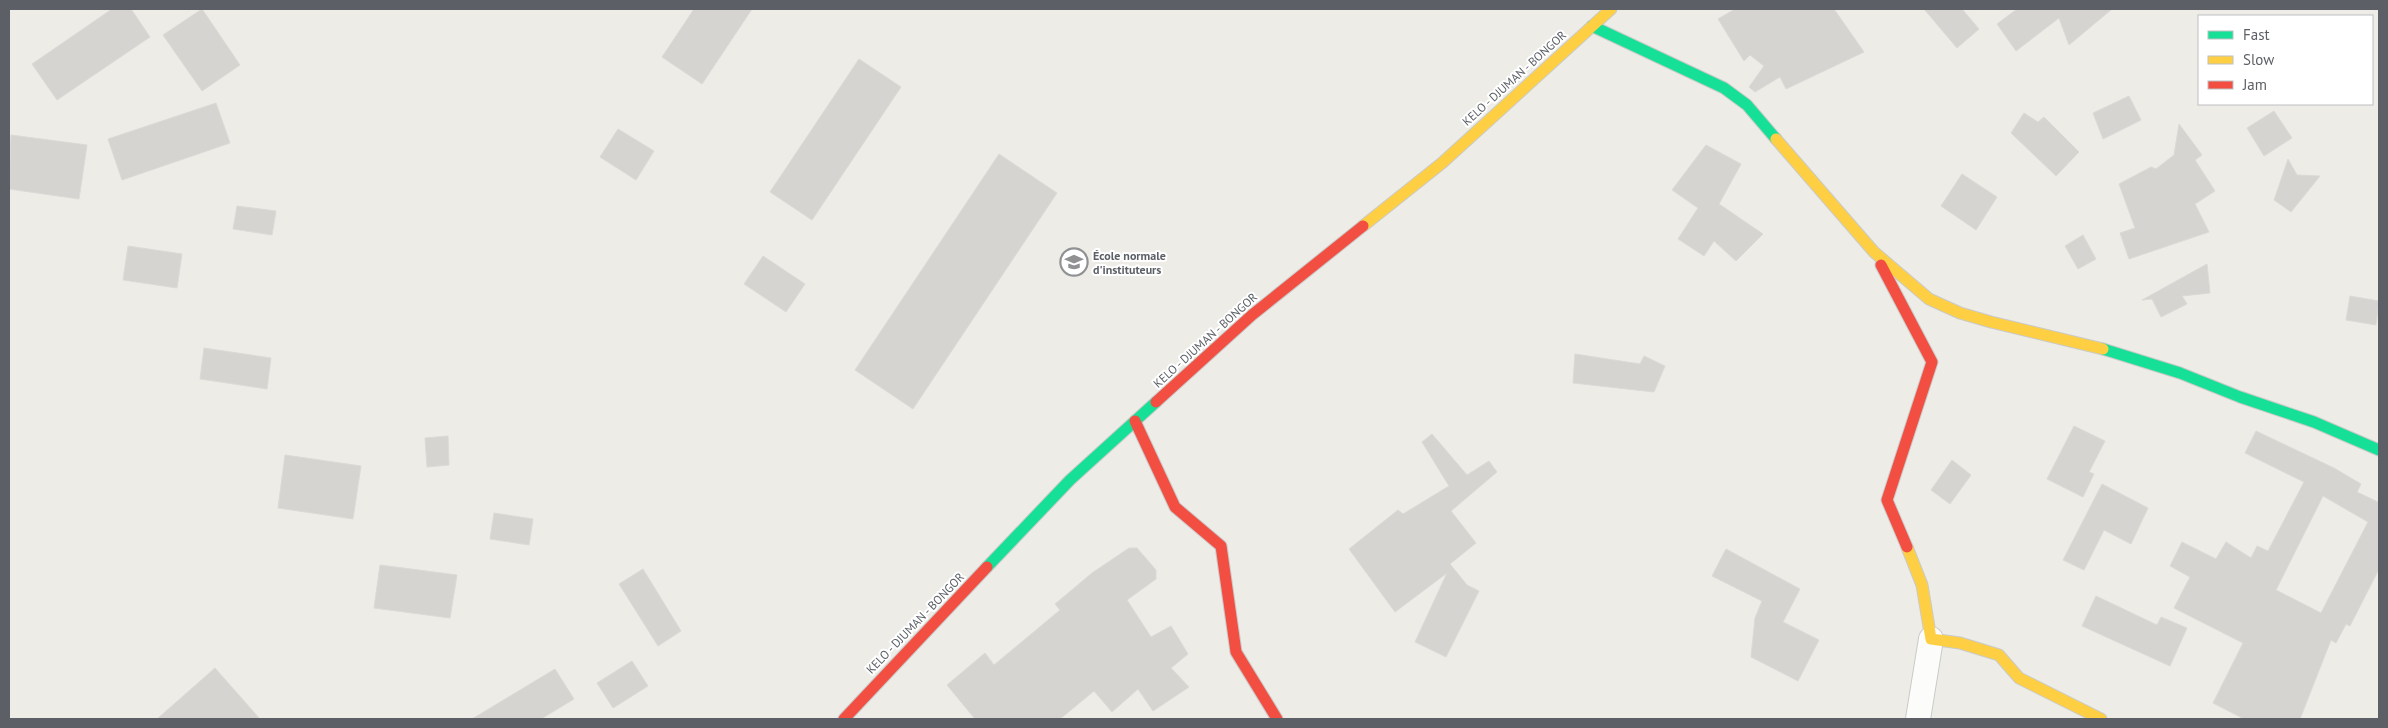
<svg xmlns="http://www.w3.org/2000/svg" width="2388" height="728" font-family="'PT Sans',sans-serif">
  <rect width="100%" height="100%" fill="#edece7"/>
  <g fill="#d5d4d1" stroke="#dcdad6" fill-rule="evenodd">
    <polygon points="112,9 131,9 150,37 57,100 32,64"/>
    <polygon points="202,9 240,65 202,91 163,35"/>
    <polygon points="694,9 752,9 702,84 662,57"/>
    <polygon points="1735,9 1834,9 1864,52 1786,89 1780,77 1755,92 1749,87 1764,66 1750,55 1744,61 1718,19"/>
    <polygon points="1924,9 1962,9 1979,29 1957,48"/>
    <polygon points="2017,9 2112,9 2069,45 2059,18 2016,51 1997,24"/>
    <polygon points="859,59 901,87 812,220 770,192"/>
    <polygon points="2129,96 2141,120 2103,139 2093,113"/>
    <polygon points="216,103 230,143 122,180 108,139"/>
    <polygon points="2274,111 2292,138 2264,156 2247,128"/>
    <polygon points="2024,113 2038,122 2044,117 2079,152 2056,176 2011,133"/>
    <polygon points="2179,124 2202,155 2195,160 2215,191 2195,204 2209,232 2129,259 2120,233 2135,228 2119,184 2151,167 2156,169 2174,155"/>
    <polygon points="618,129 654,151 636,180 600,157"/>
    <polygon points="11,135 87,145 79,199 9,189"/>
    <polygon points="1706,145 1741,164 1719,204 1763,234 1736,261 1714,241 1704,256 1678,239 1698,208 1672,190"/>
    <polygon points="999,154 1057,193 913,409 855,370"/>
    <polygon points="2288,159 2297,175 2320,176 2291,212 2274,200"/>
    <polygon points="1962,174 1997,197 1976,230 1941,206"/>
    <polygon points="237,206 276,211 272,235 233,229"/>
    <polygon points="2083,235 2096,259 2078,269 2065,246"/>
    <polygon points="128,246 182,254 177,288 123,280"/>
    <polygon points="763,256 805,284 786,312 744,284"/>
    <polygon points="2207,264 2210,293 2182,296 2187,304 2161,317 2152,299 2142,300"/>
    <polygon points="2350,296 2379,301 2376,325 2346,320"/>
    <polygon points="204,348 271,358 267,389 200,379"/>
    <polygon points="1575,354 1640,364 1644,356 1665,366 1654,392 1573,383"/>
    <polygon points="2074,426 2105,441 2089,472 2094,474 2083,497 2047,479"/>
    <path d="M2256,431l78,37 27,16 -4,8 21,10 1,-1v68l-29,57 -4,-2 -10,19 -5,-3 -31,79h-56l-31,-16 30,-60 -69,-35 16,-31 -20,-11 12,-24 34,17 10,-17 25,16 6,-12 11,5 36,-69 -59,-29zM2323,496l45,26 -47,91 -45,-23z"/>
    <polygon points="1432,434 1467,475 1489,461 1497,472 1451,511 1476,543 1450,564 1467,585 1479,591 1446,657 1415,642 1447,573 1395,612 1349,549 1398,510 1403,514 1449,486 1422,442"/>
    <polygon points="448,436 449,465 427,467 425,438"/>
    <polygon points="285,455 361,466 353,519 278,508"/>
    <polygon points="1952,460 1971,475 1950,504 1931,490"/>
    <polygon points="2102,484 2148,508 2131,544 2104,530 2084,570 2063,560"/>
    <polygon points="494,513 533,519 529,545 490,539"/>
    <polygon points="1129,548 1137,548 1156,570 1156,579 1127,600 1151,637 1171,626 1188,654 1171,668 1189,687 1153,711 1138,689 1112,712 1094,691 1060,719 975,719 947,685 985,653 994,665 1060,610 1055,604 1092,573"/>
    <polygon points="1726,549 1800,589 1783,622 1819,640 1798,681 1751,657 1755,618 1762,601 1712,576"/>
    <polygon points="380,565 457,575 450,618 374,608"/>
    <polygon points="643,569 681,631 658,646 619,584"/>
    <polygon points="2096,596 2157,625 2161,617 2187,628 2170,666 2082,626"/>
    <polygon points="632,661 648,686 613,708 597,683"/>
    <polygon points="215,668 260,719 157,719"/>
    <polygon points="555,669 574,699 541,719 472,719"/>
  </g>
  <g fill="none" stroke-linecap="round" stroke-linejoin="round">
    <g stroke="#c9c9c8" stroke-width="26">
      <polyline id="street" points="1918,719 1931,639"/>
    </g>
    <g stroke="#c9cac9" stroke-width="13">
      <g id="fast">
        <polyline points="1592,26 1724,88 1747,105 1776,139"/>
        <polyline points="2103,349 2180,373 2240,397 2314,422 2379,450"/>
        <polyline points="987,567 1070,480 1156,402"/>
      </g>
    </g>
    <g stroke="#c9cac9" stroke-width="13">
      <g id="slow">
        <polyline points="1776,139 1874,252 1929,299 1960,313 1991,322 2103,349"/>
        <polyline points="1363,226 1442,163 1611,9"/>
        <polyline points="1907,547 1922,585 1931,639 1960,643 1999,655 2019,678 2101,719"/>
      </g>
    </g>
    <g stroke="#c9cac9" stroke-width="13">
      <g id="jam">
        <polyline points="1881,265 1932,362 1887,500 1907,547"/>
        <polyline points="1156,402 1252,315 1363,226"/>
        <polyline points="1135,421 1175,507 1221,546 1236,652 1277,719"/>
        <polyline points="844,719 987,567"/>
      </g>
    </g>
    <use href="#street" stroke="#fcfcfb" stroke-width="24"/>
    <use href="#fast" stroke="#16e098" stroke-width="11"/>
    <use href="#slow" stroke="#ffcf43" stroke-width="11"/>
    <use href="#jam" stroke="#f24e42" stroke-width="11"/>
  </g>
  <defs>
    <g id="school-ring" transform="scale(1.4375)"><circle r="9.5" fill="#fff" stroke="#8f9193" stroke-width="1.5"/><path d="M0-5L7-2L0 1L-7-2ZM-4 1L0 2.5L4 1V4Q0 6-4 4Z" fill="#8f9193"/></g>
  </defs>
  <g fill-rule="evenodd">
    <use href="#school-ring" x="1074" y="262"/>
  </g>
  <g text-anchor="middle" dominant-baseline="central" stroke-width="4" stroke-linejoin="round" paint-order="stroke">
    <g font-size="12" fill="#5c6066" stroke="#fff">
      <text transform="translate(1514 78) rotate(-42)">KELO - DJUMAN - BONGOR</text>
      <text transform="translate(1205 340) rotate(-42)">KELO - DJUMAN - BONGOR</text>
      <text transform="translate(915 623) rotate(-46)">KELO - DJUMAN - BONGOR</text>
    </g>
    <g font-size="12" font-weight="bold" fill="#5c6066" stroke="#fff" text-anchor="start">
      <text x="1093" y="255">École normale<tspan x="1093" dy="14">d'instituteurs</tspan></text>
    </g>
  </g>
  <rect width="2388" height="728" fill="none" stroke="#5c6066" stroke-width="20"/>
  <rect x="2198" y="15" width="175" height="90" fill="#ffffff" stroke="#bebfc2"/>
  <rect x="2208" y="31" width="25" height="8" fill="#16e098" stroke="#bebfc2"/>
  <text x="2243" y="40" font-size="15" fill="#5c6066">Fast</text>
  <rect x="2208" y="56" width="25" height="8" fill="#ffcf43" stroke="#bebfc2"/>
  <text x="2243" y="65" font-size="15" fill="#5c6066">Slow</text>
  <rect x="2208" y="81" width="25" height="8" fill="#f24e42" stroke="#bebfc2"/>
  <text x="2243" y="90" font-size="15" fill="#5c6066">Jam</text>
</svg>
